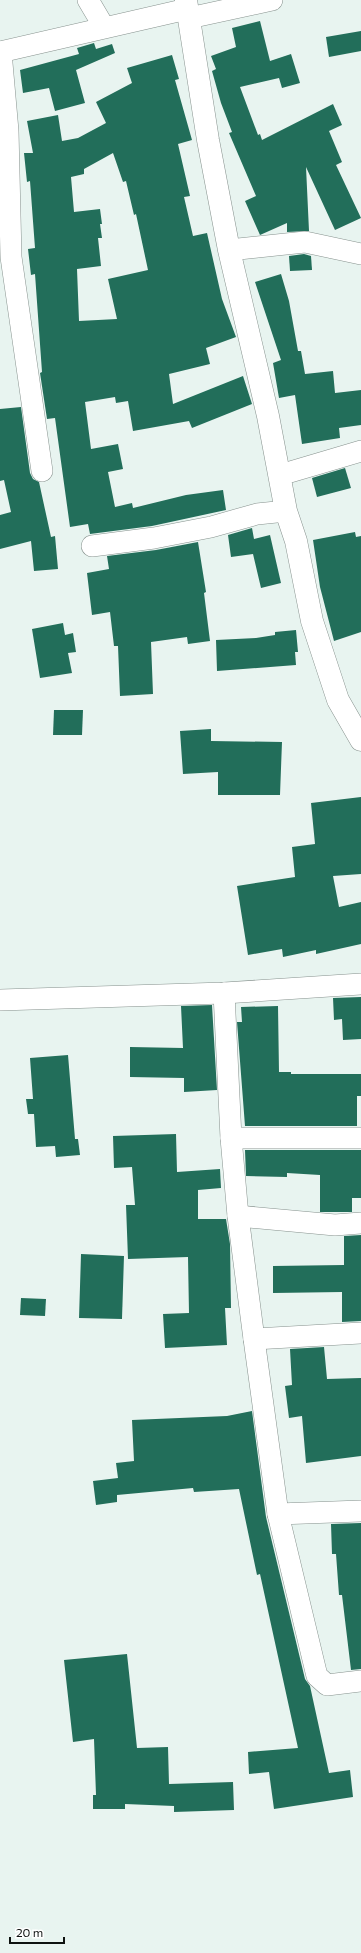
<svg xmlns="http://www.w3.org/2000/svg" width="361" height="1953" font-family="Commissioner,sans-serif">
  <rect width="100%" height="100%" fill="#e8f4f0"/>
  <g fill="#226e5a" fill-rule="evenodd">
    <polygon points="260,21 270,61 291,54 300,83 282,88 279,78 240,87 258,135 260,134 262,140 333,104 342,125 329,131 342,162 336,165 361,218 335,230 306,167 309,231 287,232 287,223 260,235 245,201 256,196 229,133 232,132 221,103 212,71 216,69 211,56 236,47 232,28"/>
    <polygon points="361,31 361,51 329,57 326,37"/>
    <polygon points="94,43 96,49 112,44 115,53 76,70 85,103 55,111 49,88 23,93 20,70 79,54 77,48"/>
    <path d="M172,55l7,24 -4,1 17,60 -14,4 12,52 -6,1 9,39 14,-3 15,66 14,38 -30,11 4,16 -41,10 4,30 70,-28 9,28 -60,24 -3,-7 -56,10 -5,-30 -12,2 -1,-6 -30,5 6,47 27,-5 5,25 -15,3 7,35 17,-4 1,5 53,-13 37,-5 3,20 -74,16 -62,8 -2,-10 -18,3 -15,-109 -8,1 -7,-46 2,-1 -7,-98 -4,1 -3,-26 7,-1 -5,-67 -3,1 -3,-29h9l-6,-32 31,-6 4,26 16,-3 28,-15 -10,-21 36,-19 -5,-15zM113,153l10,29 3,-1 8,34 2,-1 12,56 -40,9 9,40 -38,2 -2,-52 24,-3 -3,-28h4l-2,-14h2l-2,-15 -26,3 -3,-35 13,-3v-5z"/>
    <polygon points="304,254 311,256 312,270 290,271 289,256"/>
    <polygon points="281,274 289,301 298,351 301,351 305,374 333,371 335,393 361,390 361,425 339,428 340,438 302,444 295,395 279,398 273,363 281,360 255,282"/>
    <polygon points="21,407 30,473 33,479 39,482 51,537 55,536 58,569 34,571 31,541 0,549 0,515 11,512 4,480 0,481 0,409"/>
    <polygon points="345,468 351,488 317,497 312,478"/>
    <polygon points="252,528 254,539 270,535 281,583 261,588 253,554 231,557 228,535"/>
    <polygon points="355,532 356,537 361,536 361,632 334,641 320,587 313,540"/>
    <polygon points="198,542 206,592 204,593 210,641 188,644 187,637 151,642 153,694 120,696 118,646 114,646 110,612 92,615 87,573 109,569 107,556 156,550"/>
    <polygon points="63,623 65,635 73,633 76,652 68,653 72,673 40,678 32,629"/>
    <polygon points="296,630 298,652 295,652 296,665 217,671 216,640 256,638 275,635 275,632"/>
    <polygon points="54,710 83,710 82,735 53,735"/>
    <polygon points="211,729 211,741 282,742 280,795 218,795 218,772 183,774 180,731"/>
    <polygon points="361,797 361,874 333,876 339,907 361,902 361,944 316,954 316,950 283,957 282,949 248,955 237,886 295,877 292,847 315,844 311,803"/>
    <polygon points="361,997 361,1039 343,1040 342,1019 334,1020 333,998"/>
    <polygon points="212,1005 217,1090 184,1092 184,1078 130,1077 130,1047 183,1048 181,1006"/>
    <polygon points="278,1006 279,1072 291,1072 291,1074 361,1074 361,1096 357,1096 357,1126 245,1126 237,1022 242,1022 241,1007"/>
    <polygon points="68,1055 75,1139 78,1139 80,1155 56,1157 55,1146 36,1147 34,1114 28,1114 26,1099 33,1099 30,1058"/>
    <polygon points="176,1134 177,1172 220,1169 221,1188 198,1190 198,1219 226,1219 230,1244 231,1308 225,1308 227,1345 165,1348 163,1314 189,1313 188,1257 128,1259 126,1205 135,1205 132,1167 114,1168 113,1136"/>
    <polygon points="245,1150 361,1150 361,1198 352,1198 352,1212 320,1212 320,1175 287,1173 287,1177 246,1176"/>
    <polygon points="361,1235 361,1321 342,1322 342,1292 273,1293 273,1266 344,1265 344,1236"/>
    <polygon points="81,1254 124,1256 122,1319 79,1318"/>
    <polygon points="21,1298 46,1299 45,1316 20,1315"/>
    <polygon points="324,1347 327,1379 361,1378 361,1456 306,1463 302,1416 289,1418 285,1386 292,1385 290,1349"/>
    <polygon points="252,1411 266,1517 305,1679 310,1686 329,1773 350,1770 353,1797 274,1809 269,1772 249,1774 248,1752 298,1748 260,1574 257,1575 239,1489 194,1492 193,1488 117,1495 117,1502 96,1505 93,1481 118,1478 116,1463 134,1461 132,1420 227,1416"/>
    <polygon points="361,1523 361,1669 351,1670 342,1595 339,1595 336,1554 332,1554 331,1524"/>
    <polygon points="127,1654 137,1748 168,1747 169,1784 233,1782 234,1810 174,1812 174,1806 125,1804 125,1809 93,1809 93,1795 96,1795 94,1739 73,1742 64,1660"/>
  </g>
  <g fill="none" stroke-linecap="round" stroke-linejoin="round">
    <g stroke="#87928e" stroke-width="22">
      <g id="minor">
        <polyline points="88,0 104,27"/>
        <polyline points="189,18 272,0"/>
        <polyline points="0,52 187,9"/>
        <polyline points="1,52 8,131 11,257 42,471"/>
        <polyline points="229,250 305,242 361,254"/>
        <polyline points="280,475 361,451"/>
        <polyline points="92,546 154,538 211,527 257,514 286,511"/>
        <polyline points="224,993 231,1138 238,1216 254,1339 278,1514 317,1676 327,1685 361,1681"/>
        <polyline points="0,1000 224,993 361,984"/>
        <polyline points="231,1138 361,1138"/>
        <polyline points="238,1216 335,1225 361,1223"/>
        <polyline points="254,1339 361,1333"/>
        <polyline points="278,1514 361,1511"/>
      </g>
    </g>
    <g stroke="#87928e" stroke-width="23">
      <polyline id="major" points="186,0 208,140 229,250 268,416 286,511 296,541 312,621 338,700 361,740"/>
    </g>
    <use href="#minor" stroke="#fff" stroke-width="21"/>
    <use href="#major" stroke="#fff" stroke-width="22"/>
  </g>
  <path d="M10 1937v6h54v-6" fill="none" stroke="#0e1210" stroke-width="2"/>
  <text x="16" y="1937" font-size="12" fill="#0e1210" stroke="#ffffff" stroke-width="3" paint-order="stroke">20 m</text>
</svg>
